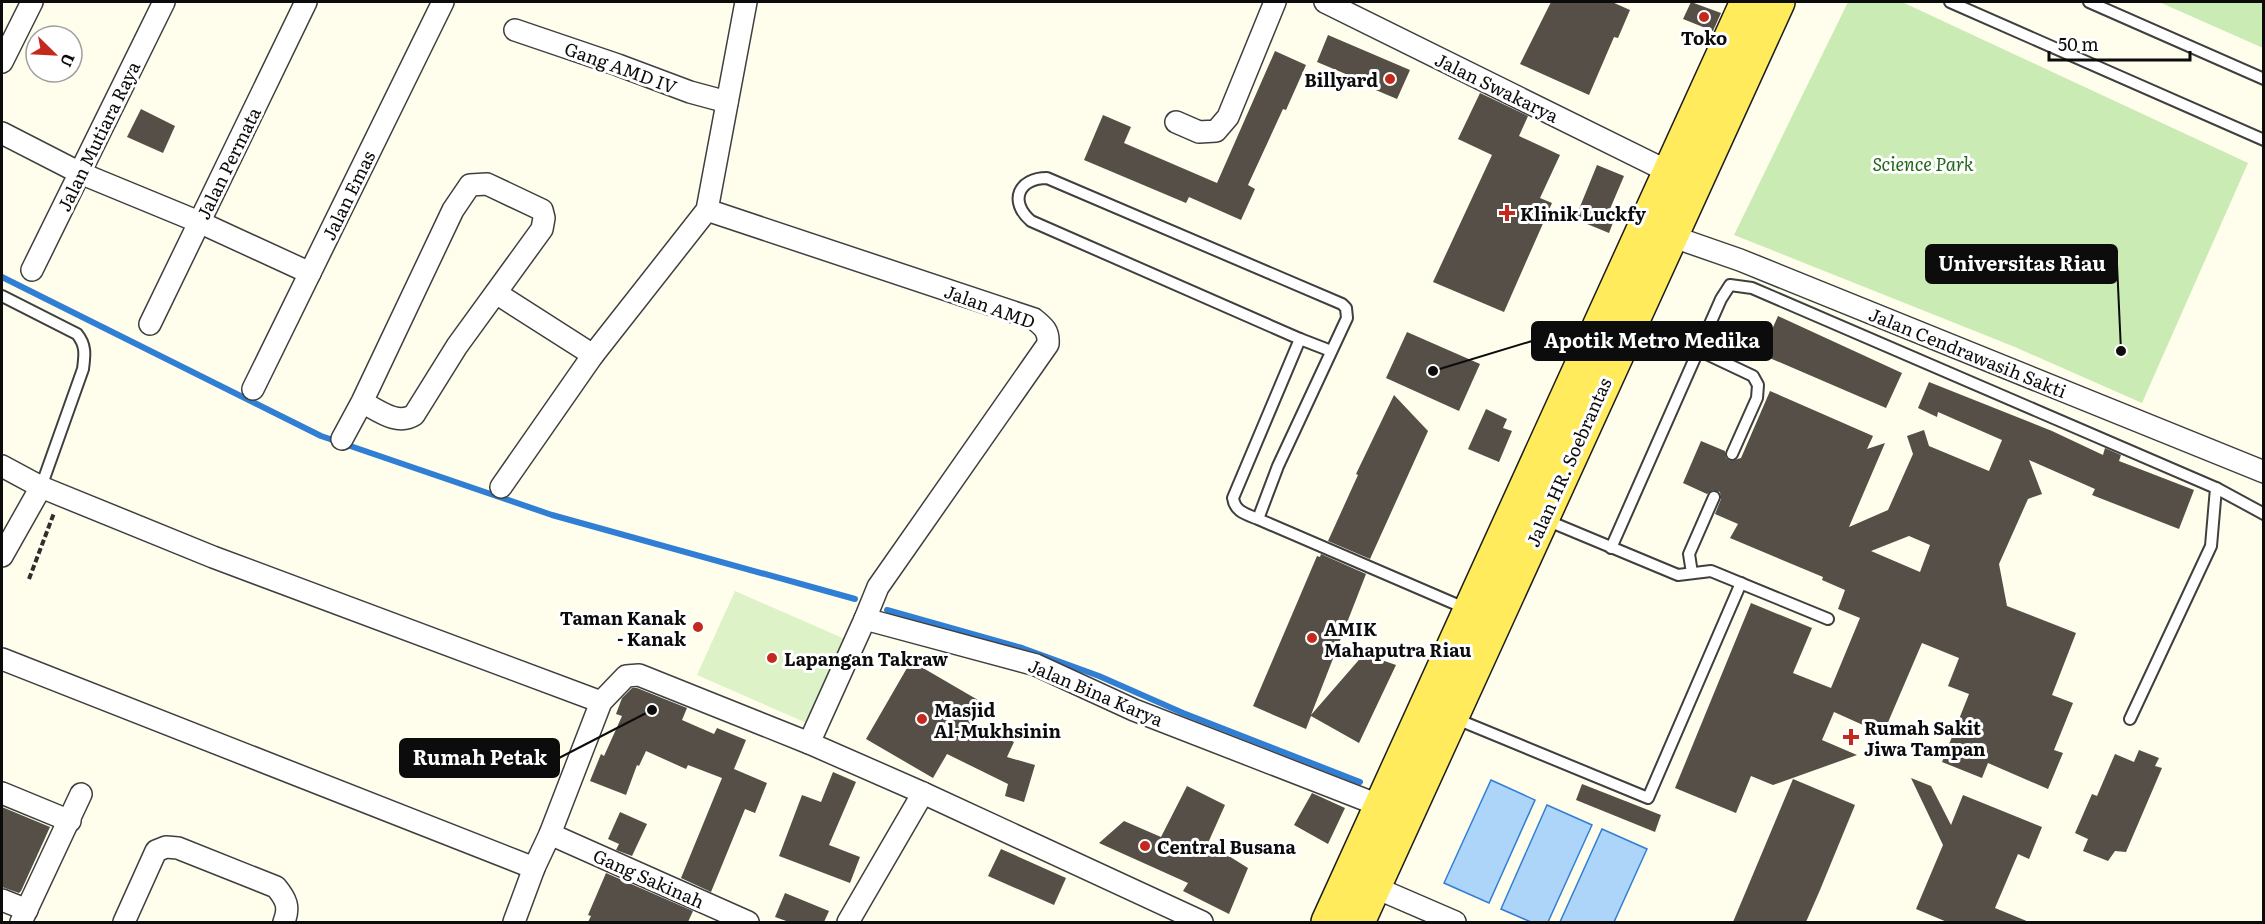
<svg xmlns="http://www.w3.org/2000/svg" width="2265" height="924" font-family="Literata,serif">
  <rect width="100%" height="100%" fill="#fffdec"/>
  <g fill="#caebb3">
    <polygon points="1848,2 1902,2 2248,163 2142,403 2015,347 1734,235"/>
    <polygon points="2159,2 2263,2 2263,48"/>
  </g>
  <polygon fill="#ddf2c6" points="735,591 847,640 809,724 697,675"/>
  <g fill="#add4f9" stroke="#307fd4" stroke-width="1.5">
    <polygon points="1491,780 1535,800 1489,903 1444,883"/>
    <polygon points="1547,805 1592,825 1548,922 1531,922 1501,909"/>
    <polygon points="1602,829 1647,849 1614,922 1560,922"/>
  </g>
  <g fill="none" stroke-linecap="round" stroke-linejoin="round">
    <g stroke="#307fd4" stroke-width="6">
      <polyline points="2,277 321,436 552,515 855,599"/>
      <polyline points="887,610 1022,648 1099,676 1183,713 1360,782"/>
    </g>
  </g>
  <g fill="#554f48" fill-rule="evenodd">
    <polygon points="1551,2 1612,2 1630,10 1618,38 1614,37 1589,95 1520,64"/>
    <polygon points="1691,2 1721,13 1713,31 1683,19"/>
    <polygon points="1328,35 1410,70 1397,99 1371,88 1372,85 1317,62"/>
    <polygon points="1275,51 1306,65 1286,110 1283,109 1248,185 1255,189 1241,220 1189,197 1186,203 1084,160 1103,115 1131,127 1124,143 1217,183"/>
    <polygon points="1480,93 1528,116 1519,136 1560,155 1540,198 1552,203 1504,312 1433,282 1492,155 1458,139"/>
    <polygon points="141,109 175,126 163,153 127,137"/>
    <polygon points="1597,165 1624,176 1610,209 1617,212 1609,233 1575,219"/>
    <polygon points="1778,316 1902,373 1886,408 1751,350 1760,329 1770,334"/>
    <polygon points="1407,332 1480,364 1459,411 1386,378"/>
    <path d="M1929,382l123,49 51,24 2,-7 16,7 -2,6 75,29 -15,39 -87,-34 3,-6 -66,-29 13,34 -14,5 -29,65 8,42 69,27 -24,62 21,8 -19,47 9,3 -15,36 -60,-26 -6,15 -40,-16 27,-68 -21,-8 11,-28 -37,-15 -39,91 -49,-22 -12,28 35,15 -84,30 -22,-9 -15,37 -61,-25 76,-185 61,25 -19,45 38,15 29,-70 -22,-9 7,-19 -23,-10 1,-3 -93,-39 8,-14 -23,-10 6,-15 -1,-7 -7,-2 -6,4 -24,-11 18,-42 24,10 1,7 4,3 11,-3 29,-67 103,45 -6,13 18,-6 -36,84 39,-17 25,-56 -6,-18 17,-6 5,16 60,25 13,-31 -64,-28 -1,5 -19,-9zM1909,536l21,9 -10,27 -49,-21z"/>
    <polygon points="1394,395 1428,431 1370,559 1328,541 1358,475 1356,474"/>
    <polygon points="1486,409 1507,419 1503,428 1512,431 1499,462 1468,449"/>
    <polygon points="1321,554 1366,574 1311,715 1364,654 1396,665 1359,743 1311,716 1306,729 1253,706 1317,556 1320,557"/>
    <polygon points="911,661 978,700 967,719 1014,742 1007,757 1035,765 1024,802 1005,796 1008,784 947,754 933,778 866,739"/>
    <polygon points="632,688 637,688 687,708 682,720 714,734 717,728 746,740 734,769 767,783 755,813 745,809 711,892 681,878 722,778 688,765 686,769 646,751 639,766 637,765 626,795 590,781 601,754 604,756 622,716 616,714 622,698"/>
    <polygon points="2139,750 2159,758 2155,766 2162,768 2126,852 2115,851 2108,861 2083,851 2088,839 2075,833 2092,794 2097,796 2115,754 2134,762"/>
    <polygon points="833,772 856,782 829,845 860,857 850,883 779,856 802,795 821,802"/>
    <polygon points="1911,778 1931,786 1951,825 1963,795 2042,827 2029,859 2018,854 1995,908 2029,922 1947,922 1916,909 1943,845"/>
    <polygon points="1793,779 1855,805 1820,890 1806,922 1733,922"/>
    <polygon points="1582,784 1661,815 1655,832 1576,800"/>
    <polygon points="1187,786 1225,805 1208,843 1248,868 1229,914 1183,891 1188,883 1099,843 1124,821 1161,837"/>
    <polygon points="1312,793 1345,808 1328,844 1294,825"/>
    <polygon points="2,807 50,827 21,891 19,893 2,887"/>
    <polygon points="620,812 647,824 632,856 616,850 619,844 608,839"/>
    <polygon points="1001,849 1066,878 1054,905 988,876"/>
    <polygon points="606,873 693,911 688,922 588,922 591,916 588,915"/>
    <polygon points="785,893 829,911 824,922 789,922 775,917"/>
  </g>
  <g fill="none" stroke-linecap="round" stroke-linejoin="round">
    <g stroke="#3f3f3f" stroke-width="14">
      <g id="service">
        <polyline points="1950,2 2264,140"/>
        <polyline points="2089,2 2264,79"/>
        <path d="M2,296l75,38c9,11 8,20 6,35l-42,118"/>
        <polyline points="1300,339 1331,351"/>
        <polyline points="1698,350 1753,376 1758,385 1757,398 1732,454"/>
        <polyline points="2216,488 2264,514"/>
        <path d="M1258,519l20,-53 69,-148 -1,-10 -4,-4 -295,-126c-28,0 -39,23 -16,43l269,118 -67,159c2,14 13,16 25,21l209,90"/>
        <polyline points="1546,520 1678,575 1711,571 1828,619"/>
        <polyline points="1611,548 1721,299 1730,285 1752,288 2216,488 2211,546 2130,719"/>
        <polyline points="1692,573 1689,554 1714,497"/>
        <polyline points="1454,718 1648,798 1741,583"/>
      </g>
    </g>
    <g stroke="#3f3f3f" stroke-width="24">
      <g id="minor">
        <polyline points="1325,2 1669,172"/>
        <polyline points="515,30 618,65 690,92 727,102"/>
        <polyline points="2,62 32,2"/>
        <polyline points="1176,122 1199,132 1216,131 1228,117 1275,2"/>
        <polyline points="2,133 80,173 199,222 310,273"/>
        <path d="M707,210l327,109c10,8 15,12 14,25l-170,243 -13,32"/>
        <polyline points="1671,236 1740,260 2264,472"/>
        <polyline points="32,270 164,2"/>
        <polyline points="496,293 593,355"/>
        <polyline points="150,324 306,2"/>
        <polyline points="253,389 443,2"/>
        <path d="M342,439l20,-37 91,-192 17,-25 17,-1 55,26 2,8 -2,11 -85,117 -43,69c-17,11 -36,-5 -52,-13"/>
        <polyline points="2,466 41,487 213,557 601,702"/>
        <polyline points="501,487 593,355 707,210 746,2"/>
        <polyline points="2,556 41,487"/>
        <polyline points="2,659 534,868"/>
        <polyline points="809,743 865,619 1036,665 1134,710 1381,806"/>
        <polyline points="2,793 70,821"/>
        <polyline points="550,834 748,922"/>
        <polyline points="1374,887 1455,922"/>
        <polyline points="2,900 27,910"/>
        <polyline points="21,922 81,794"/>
        <path d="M124,922l32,-71 10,-4 12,1 98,39c10,12 14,20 8,35"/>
        <polyline points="514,922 534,868 550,834 601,702 626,676 639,675 809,743 923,793 1202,922"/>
        <polyline points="848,922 923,793"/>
      </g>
    </g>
    <g stroke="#1d1d1d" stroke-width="36">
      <g id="primary">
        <polyline points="1328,922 1747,2"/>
        <polyline points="1358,922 1778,2"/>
      </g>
    </g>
    <polyline stroke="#2e2e2e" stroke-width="4" stroke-dasharray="6 3" stroke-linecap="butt" points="29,579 54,513"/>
    <use href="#service" stroke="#fff" stroke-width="10"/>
    <use href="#minor" stroke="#fff" stroke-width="21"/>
    <use href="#primary" stroke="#ffeb5c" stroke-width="33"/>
  </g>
  <g fill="#c3291d" stroke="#fff" stroke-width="2">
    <circle cx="1704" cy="17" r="6"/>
    <circle cx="1390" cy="79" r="6"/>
    <path d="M1504 204h6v6h6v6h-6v6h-6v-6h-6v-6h6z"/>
    <circle cx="698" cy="627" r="6"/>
    <circle cx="1312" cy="638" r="6"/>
    <circle cx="772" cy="658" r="6"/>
    <circle cx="922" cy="719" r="6"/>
    <path d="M1848 728h6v6h6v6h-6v6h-6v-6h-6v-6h6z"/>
    <circle cx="1145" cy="846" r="6"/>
  </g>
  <g text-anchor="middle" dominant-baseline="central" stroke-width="6" stroke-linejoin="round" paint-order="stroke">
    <g font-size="18" font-weight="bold" fill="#0c0c0c" stroke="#fff" text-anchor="start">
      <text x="1704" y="37" text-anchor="middle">Toko</text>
      <text x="1378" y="79" text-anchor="end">Billyard</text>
      <text x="1520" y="213">Klinik Luckfy</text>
      <text x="686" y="617" text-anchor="end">Taman Kanak<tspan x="686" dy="21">- Kanak</tspan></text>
      <text x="1324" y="628">AMIK<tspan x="1324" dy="21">Mahaputra Riau</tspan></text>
      <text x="784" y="658">Lapangan Takraw</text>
      <text x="934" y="709">Masjid<tspan x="934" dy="21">Al-Mukhsinin</tspan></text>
      <text x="1864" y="727">Rumah Sakit<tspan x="1864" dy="21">Jiwa Tampan</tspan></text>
      <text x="1157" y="846">Central Busana</text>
    </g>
    <g font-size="18" fill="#0c0c0c" stroke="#fff">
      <text transform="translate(621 67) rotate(20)">Gang AMD IV</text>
      <text transform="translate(1497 87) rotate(26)">Jalan Swakarya</text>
      <text transform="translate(98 136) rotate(-64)">Jalan Mutiara Raya</text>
      <text transform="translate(228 163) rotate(-64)">Jalan Permata</text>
      <text transform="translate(348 195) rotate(-64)">Jalan Emas</text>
      <text transform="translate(990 306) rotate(20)">Jalan AMD</text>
      <text transform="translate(1968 352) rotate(22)">Jalan Cendrawasih Sakti</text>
      <text transform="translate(1568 462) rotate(-66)">Jalan HR. Soebrantas</text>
      <text transform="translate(1096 692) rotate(23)">Jalan Bina Karya</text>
      <text transform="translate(649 878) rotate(24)">Gang Sakinah</text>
    </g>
    <g font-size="18" font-style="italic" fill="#20671a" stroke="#fff">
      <text x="1923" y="163">Science Park</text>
    </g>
  </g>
  <path fill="none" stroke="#0c0c0c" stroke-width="2" d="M2121 351L2117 264M1433 371L1532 341M652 710L559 758"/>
  <g fill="#0c0c0c" stroke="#fff" stroke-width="2">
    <circle cx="2121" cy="351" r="6"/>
    <circle cx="1433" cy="371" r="6"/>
    <circle cx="652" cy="710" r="6"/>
  </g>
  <g fill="#0c0c0c" stroke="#0c0c0c" stroke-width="2">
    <rect x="1926" y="245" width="191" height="38" rx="6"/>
    <rect x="1532" y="322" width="240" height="38" rx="6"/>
    <rect x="400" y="739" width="159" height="38" rx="6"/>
  </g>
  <g font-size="20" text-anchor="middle" font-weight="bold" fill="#fff">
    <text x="2022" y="271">Universitas Riau</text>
    <text x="1652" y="348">Apotik Metro Medika</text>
    <text x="480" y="765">Rumah Petak</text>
  </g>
  <rect width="2265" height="924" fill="none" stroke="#0c0c0c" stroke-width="6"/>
  <g transform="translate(54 54) rotate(114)"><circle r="28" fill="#ffffff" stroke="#9e9e9e" stroke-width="1.5"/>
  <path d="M0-4.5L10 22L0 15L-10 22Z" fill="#c3291d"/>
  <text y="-9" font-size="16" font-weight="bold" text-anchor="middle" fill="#0c0c0c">U</text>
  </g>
  <path d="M2049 51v9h141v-9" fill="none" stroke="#0c0c0c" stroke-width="3"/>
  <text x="2058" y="51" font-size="18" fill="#0c0c0c" stroke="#ffffff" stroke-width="4.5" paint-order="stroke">50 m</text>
</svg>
